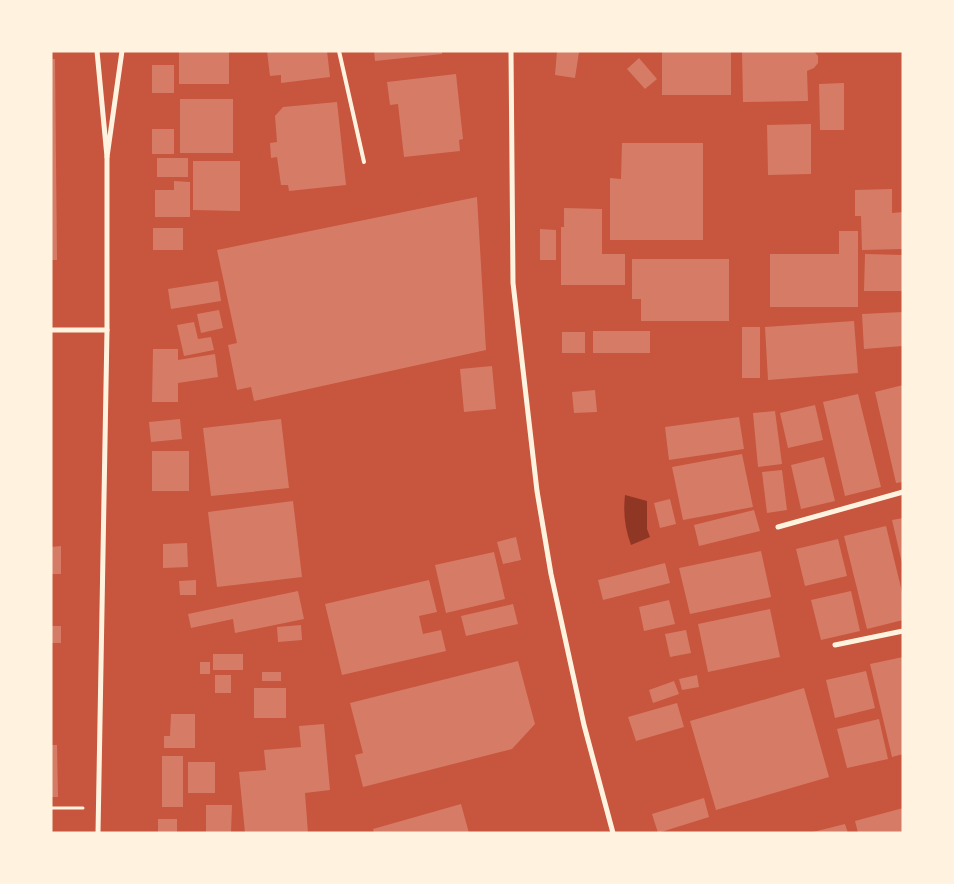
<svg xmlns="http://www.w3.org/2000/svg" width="954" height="884" font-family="'Crimson Pro',serif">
  <rect width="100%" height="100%" fill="#c8553d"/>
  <path fill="#8f3625" d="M625,495l22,6v28l3,8 -19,8c-6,-16 -8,-32 -6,-50z"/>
  <g fill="#d67c66">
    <rect x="179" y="51" width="50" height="33"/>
    <polygon points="267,51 327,51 330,77 281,83 281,75 270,76"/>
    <polygon points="374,51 442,51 442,54 375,61"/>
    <polygon points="557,51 579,52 575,78 555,75"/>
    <rect x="662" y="51" width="69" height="44"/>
    <polygon points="742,51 814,51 818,56 818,63 814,68 807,71 808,101 743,102"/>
    <polygon points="639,58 657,79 645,89 627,69"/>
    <polygon points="51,59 55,59 57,260 51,260"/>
    <rect x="152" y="65" width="22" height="28"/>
    <polygon points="456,74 463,139 459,140 460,151 404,157 398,104 390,105 387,82"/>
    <polygon points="844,83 844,130 820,130 819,84"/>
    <rect x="180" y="99" width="53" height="54"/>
    <polygon points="337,102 346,185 289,191 288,185 281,185 277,157 271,158 270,143 277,142 275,116 283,107"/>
    <polygon points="811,124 811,174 768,175 767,125"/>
    <rect x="152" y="129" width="22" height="25"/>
    <polygon points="622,143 703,143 703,240 610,240 610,178 621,179"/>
    <rect x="157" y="158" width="31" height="19"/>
    <polygon points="193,161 240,161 240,211 193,210"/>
    <polygon points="174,181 190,182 190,217 155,217 155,190 174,190"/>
    <polygon points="892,189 892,213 903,212 903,249 862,250 861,216 855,216 855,190"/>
    <polygon points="477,197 486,350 254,401 251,387 237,390 228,345 237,343 217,250"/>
    <polygon points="564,208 602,209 602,254 625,254 625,285 561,285 561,227 564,227"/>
    <rect x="153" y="228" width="30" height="22"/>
    <polygon points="540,229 556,230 556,260 540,260"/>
    <polygon points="839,231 858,231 858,307 770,307 770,254 839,254"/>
    <polygon points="865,254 903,255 903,291 864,291"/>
    <polygon points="632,259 729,259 729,321 641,321 641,299 632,299"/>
    <polygon points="218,281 221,301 171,309 168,289"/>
    <polygon points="219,310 223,328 201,333 197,314"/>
    <polygon points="903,312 903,346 864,349 862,314"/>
    <polygon points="854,321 858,373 768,380 765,327"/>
    <polygon points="194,322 198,339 211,337 214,350 184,356 177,325"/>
    <rect x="742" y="327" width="18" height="51"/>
    <rect x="593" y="331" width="57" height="22"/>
    <rect x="562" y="332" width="23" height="21"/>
    <polygon points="153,349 178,349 178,360 215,354 218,377 178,383 178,402 152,402"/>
    <polygon points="492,366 496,409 464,412 460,369"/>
    <polygon points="903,385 903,482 896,483 875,392"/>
    <polygon points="595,390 597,412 574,413 572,392"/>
    <polygon points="858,394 881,487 845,496 823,402"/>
    <polygon points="815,405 823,440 788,448 780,413"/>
    <polygon points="775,411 782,464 758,467 753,413"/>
    <polygon points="739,417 744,449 669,460 665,427"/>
    <polygon points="180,419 182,439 151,442 149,422"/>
    <polygon points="281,419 289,488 211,496 203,428"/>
    <rect x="152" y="451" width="37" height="40"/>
    <polygon points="742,454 753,507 683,520 672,467"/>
    <polygon points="824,457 835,501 801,509 791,465"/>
    <polygon points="782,470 787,510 767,513 762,472"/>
    <polygon points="670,499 676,524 660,528 654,503"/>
    <polygon points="293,501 302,577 217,587 208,512"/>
    <polygon points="754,510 760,531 699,546 694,525"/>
    <polygon points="903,518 903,563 902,563 892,520"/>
    <polygon points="886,526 903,596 903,620 867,629 844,536"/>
    <polygon points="516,537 521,560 503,564 497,542"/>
    <polygon points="838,539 847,576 805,586 796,549"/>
    <polygon points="187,543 188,567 163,568 163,544"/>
    <polygon points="61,546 61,574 51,574 51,547"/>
    <polygon points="761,551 771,597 690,614 679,568"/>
    <polygon points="494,552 505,599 446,613 435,565"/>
    <polygon points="665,563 670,583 603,600 598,580"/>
    <polygon points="196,580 196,595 180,595 179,581"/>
    <polygon points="429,580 437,612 419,616 423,634 441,630 446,651 342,675 325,604"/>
    <polygon points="298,591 304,619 235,633 233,619 191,628 188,614"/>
    <polygon points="851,591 860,631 821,640 811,600"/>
    <polygon points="669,600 675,624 644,631 639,607"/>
    <polygon points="513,604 518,624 466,636 461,616"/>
    <polygon points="770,609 780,657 708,672 698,624"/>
    <polygon points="301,625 302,640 278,642 277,627"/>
    <rect x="51" y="626" width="10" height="17"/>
    <polygon points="686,630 691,653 670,657 665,634"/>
    <rect x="213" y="654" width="30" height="16"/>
    <polygon points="903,657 903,754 892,757 870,664"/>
    <polygon points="518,661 535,724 512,749 363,787 355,755 363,753 350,703"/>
    <rect x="200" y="662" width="10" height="12"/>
    <polygon points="866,671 875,708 835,718 826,680"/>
    <rect x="262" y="672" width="19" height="9"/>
    <rect x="215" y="675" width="16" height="18"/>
    <polygon points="697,675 699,687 682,690 679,679"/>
    <polygon points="674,681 679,694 653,703 649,690"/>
    <rect x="254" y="688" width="32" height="30"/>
    <polygon points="804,688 829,777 716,810 690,721"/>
    <polygon points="677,703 684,727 636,741 628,717"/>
    <polygon points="171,714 195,714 195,748 164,748 164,736 170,736"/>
    <polygon points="879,719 888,759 847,768 837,729"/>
    <polygon points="324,724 330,790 305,793 308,833 245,833 239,772 266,770 264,750 301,747 299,726"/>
    <polygon points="51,745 57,745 58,797 51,797"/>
    <rect x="162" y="756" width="21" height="51"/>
    <rect x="188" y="762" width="27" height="31"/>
    <polygon points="704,798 709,817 658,833 652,814"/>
    <polygon points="461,804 469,833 374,833 373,829"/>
    <polygon points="206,805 232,805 231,832 206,832"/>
    <polygon points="903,808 903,833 858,833 855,821"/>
    <rect x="158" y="819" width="19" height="14"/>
    <polygon points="845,824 848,833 813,833 813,832"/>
  </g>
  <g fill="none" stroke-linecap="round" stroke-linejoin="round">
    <polyline stroke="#fff3e0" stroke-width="3" points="51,808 83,808"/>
    <polyline stroke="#fff3e0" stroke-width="4" points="339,51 364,162"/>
    <g stroke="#fff3e0" stroke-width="5">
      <polyline points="97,51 107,157 122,51"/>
      <polyline points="511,51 513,283 537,491 551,574 584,725 613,833"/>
      <polyline points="51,330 107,330"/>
      <polyline points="778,527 903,492"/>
      <polyline points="835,645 903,631"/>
      <polyline points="98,833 107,330 107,157"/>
    </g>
  </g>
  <rect width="954" height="884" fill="none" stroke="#fff3e0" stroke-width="105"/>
</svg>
